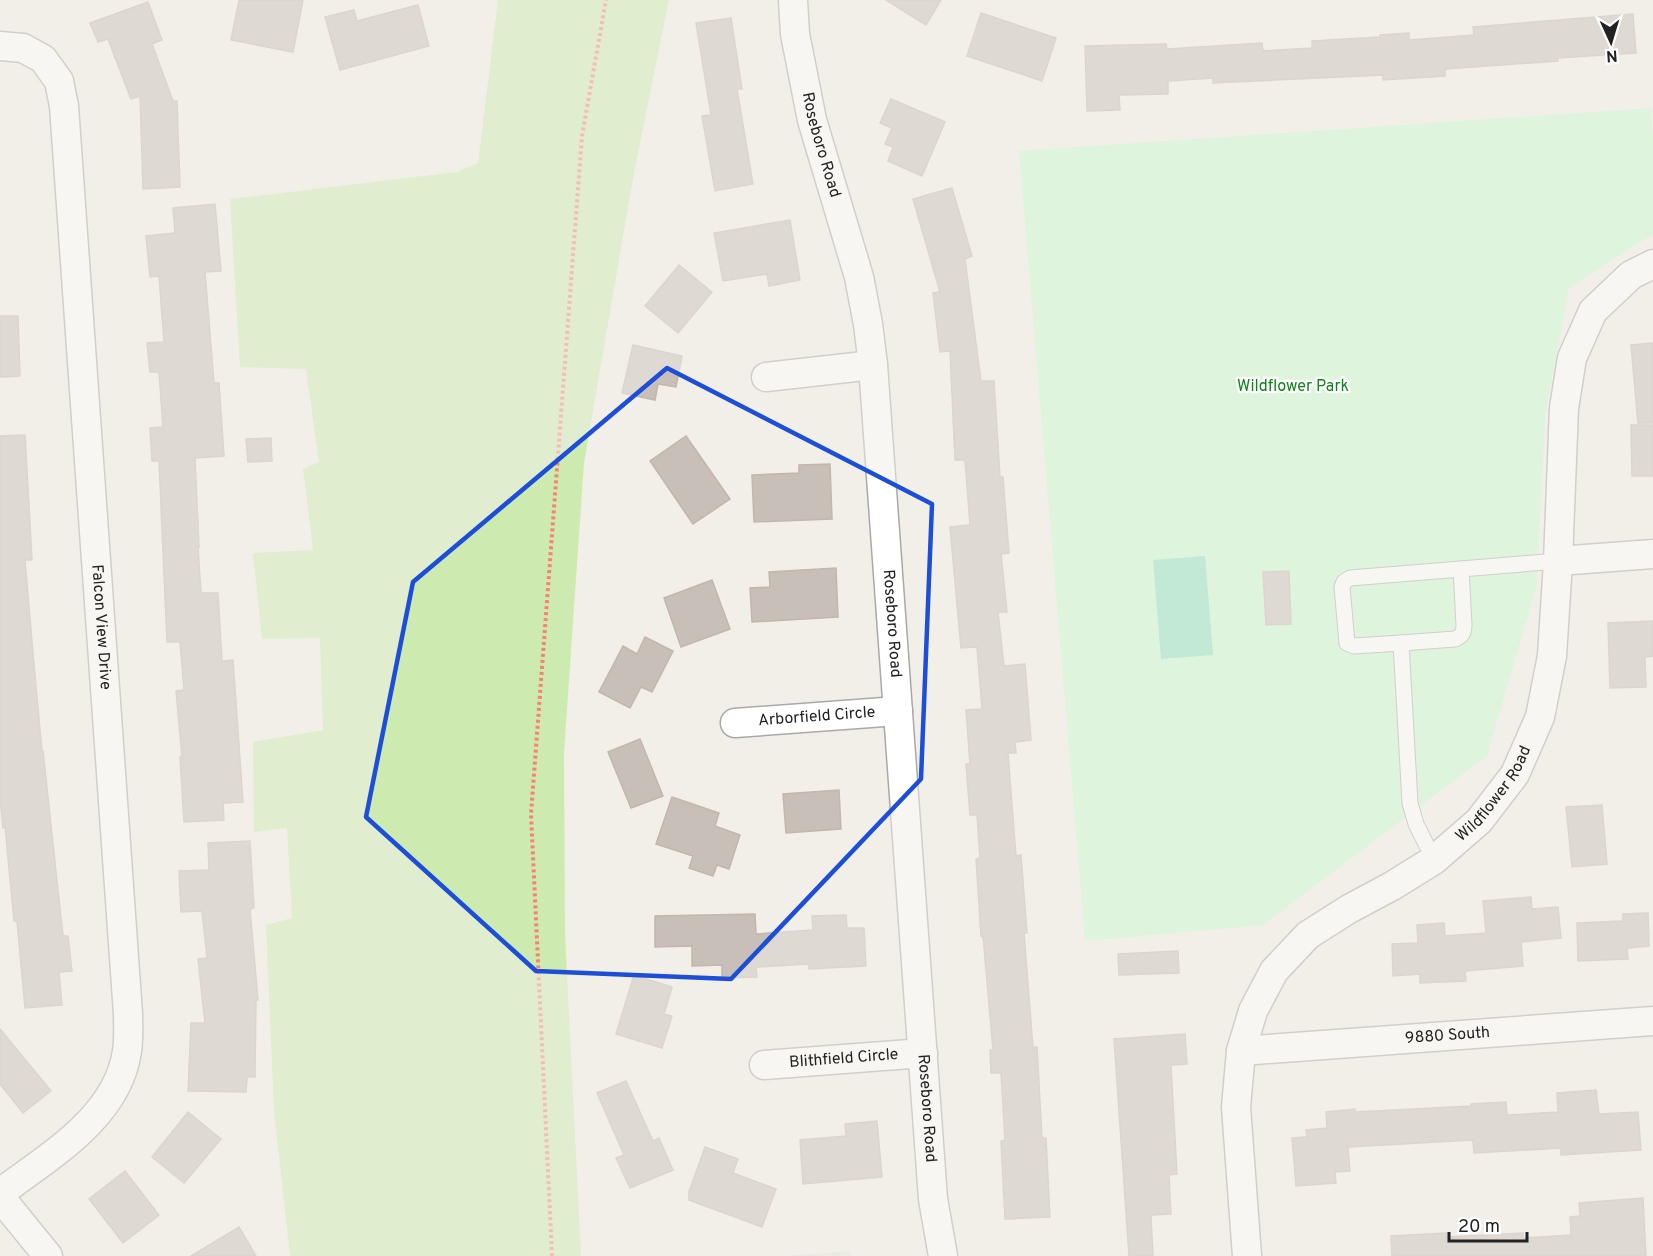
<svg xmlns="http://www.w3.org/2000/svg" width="1653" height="1256" font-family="Overpass,sans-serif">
  <rect width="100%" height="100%" fill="#f2efe9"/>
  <polygon fill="#cdebb0" points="498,0 669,0 634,173 584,463 564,753 565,933 581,1256 290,1256 274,1112 266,925 292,918 287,828 254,832 253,742 323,730 320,638 262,639 253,553 313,550 303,469 319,462 306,369 240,367 230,199 457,172 478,163"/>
  <polygon fill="#c8facc" points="1651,108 1653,143 1653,234 1569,288 1545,416 1537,585 1487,756 1263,925 1085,941 1019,151"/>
  <polygon fill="#88e0be" points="1205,556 1213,655 1161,659 1153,560"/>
  <polygon fill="#e2e2e2" points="851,1251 851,1256 786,1256"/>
  <g fill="#c7bfb8" stroke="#c4b6ab" stroke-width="1.5">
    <polygon points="239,0 303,0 293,52 231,40"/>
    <polygon points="886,0 941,0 926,25"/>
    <polygon points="148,2 162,40 152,44 173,101 177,101 180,187 143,189 140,96 131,99 108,39 98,42 90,23"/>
    <polygon points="418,5 429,46 340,70 325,17 354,10 357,21"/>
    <polygon points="981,13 1056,38 1042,81 967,56"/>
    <polygon points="1633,14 1636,53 1557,58 1558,61 1445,69 1445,76 1383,80 1383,75 1213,83 1213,78 1168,81 1168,94 1119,95 1120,110 1087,111 1085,46 1166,44 1167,49 1262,43 1263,51 1312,48 1312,41 1380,37 1380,35 1409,33 1409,40 1474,35 1473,27"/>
    <polygon points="731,18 742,89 737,89 753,184 715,191 702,116 711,115 696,23"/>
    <polygon points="891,99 945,122 922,176 888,161 893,147 885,144 892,128 880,123"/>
    <polygon points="952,188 972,256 965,259 981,381 994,381 1000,477 1003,477 1009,553 1001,554 1007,612 998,612 1004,666 1025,664 1031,740 1015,742 1016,753 1008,753 1016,856 1021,855 1027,933 1024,933 1033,1048 1037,1047 1042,1138 1046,1138 1050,1217 1005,1219 1001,1141 1005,1140 1001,1073 991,1073 990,1050 993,1050 983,936 981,936 976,859 980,858 977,815 970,815 966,764 970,764 966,710 982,709 977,647 961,648 950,527 970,525 965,460 955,460 950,351 940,352 933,293 940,292 913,199"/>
    <polygon points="215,204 221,271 205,272 214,383 219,383 224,456 195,458 199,547 198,547 201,593 218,593 222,661 233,660 243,802 223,803 224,820 184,822 180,757 182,757 176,691 184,690 180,642 167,642 159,461 152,461 150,428 163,427 159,372 150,372 147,343 164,342 159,276 150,277 146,236 175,233 173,208"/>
    <polygon points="790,220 800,280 769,286 767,274 723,281 714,233"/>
    <polygon points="679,265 712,292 678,333 645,306"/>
    <polygon points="0,316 18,316 20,376 0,377"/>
    <polygon points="1653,343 1653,423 1638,423 1631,345"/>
    <polygon points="633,345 682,356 676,387 658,384 655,400 622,393"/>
    <polygon points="1631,425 1653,425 1653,476 1632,476"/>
    <polygon points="25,435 32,560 25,560 34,665 42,751 43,751 63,936 68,936 72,971 59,972 62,1005 25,1008 17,921 14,921 5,827 3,828 0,798 0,436"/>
    <polygon points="686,436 730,499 693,524 650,461"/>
    <polygon points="271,438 272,461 248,462 246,439"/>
    <polygon points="830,464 832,519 754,522 752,475 799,473 799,465"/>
    <polygon points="836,568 838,617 752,622 750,588 770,587 769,572"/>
    <polygon points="1289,571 1291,624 1266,625 1263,572"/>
    <polygon points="712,580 730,629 681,647 664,598"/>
    <polygon points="1653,621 1653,656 1645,657 1646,687 1610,688 1608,623"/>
    <polygon points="645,637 673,651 652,692 641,687 630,708 599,692 623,646 637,654"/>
    <polygon points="640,739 663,796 631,808 608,752"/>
    <polygon points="839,790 841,829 786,833 783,794"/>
    <polygon points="672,797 719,813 715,826 740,835 729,869 717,865 713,876 689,868 693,856 656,844"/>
    <polygon points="1602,805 1607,864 1572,867 1566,807"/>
    <polygon points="250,841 254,908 250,909 258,1000 256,1000 255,1077 247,1077 246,1092 188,1091 191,1023 205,1023 198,959 207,958 202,911 181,912 179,871 209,870 208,843"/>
    <polygon points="1531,897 1532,909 1558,907 1561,938 1521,942 1523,966 1465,971 1466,981 1420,983 1420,974 1393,976 1392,944 1418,943 1417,925 1444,923 1445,936 1486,933 1483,901"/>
    <polygon points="1648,913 1649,946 1627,948 1628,959 1578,961 1577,923 1623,921 1623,914"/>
    <polygon points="755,914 756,934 813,930 812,916 846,915 847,928 864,928 866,966 809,969 809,964 756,967 757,977 722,978 722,965 692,966 692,946 655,947 655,916"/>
    <polygon points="1178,951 1179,973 1119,975 1118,954"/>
    <polygon points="634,975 672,987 664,1014 672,1016 662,1048 616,1034"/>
    <polygon points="0,1029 51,1091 23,1113 0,1084"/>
    <polygon points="1185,1034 1187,1064 1171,1065 1177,1174 1169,1175 1171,1214 1151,1215 1153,1256 1129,1256 1114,1039"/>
    <polygon points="626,1081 653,1141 659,1138 673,1170 630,1188 616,1158 624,1155 597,1093"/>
    <polygon points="1596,1090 1599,1114 1638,1112 1641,1150 1561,1155 1561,1148 1474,1153 1473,1140 1348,1147 1350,1171 1335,1172 1336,1183 1296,1186 1292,1138 1307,1137 1306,1130 1327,1128 1326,1112 1355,1109 1355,1112 1471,1106 1471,1104 1506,1102 1507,1115 1558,1112 1557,1093"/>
    <polygon points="188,1112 221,1139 184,1183 152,1157"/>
    <polygon points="877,1121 882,1177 803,1184 800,1140 846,1136 845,1124"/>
    <polygon points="705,1147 738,1159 733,1173 776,1189 762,1227 689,1200 689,1192"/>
    <polygon points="125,1171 159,1215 123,1243 89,1199"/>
    <polygon points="1643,1198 1646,1256 1392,1256 1391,1236 1447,1233 1447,1237 1523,1233 1523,1238 1571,1235 1570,1217 1580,1216 1579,1203"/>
    <polygon points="239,1227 256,1256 191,1256"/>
  </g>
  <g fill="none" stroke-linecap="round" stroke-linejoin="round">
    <g stroke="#a9a9a9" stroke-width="17">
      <g id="service">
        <polyline points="1401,643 1354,646 1347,643 1342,587 1344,582 1350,578 1461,569"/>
        <path d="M1434,860l-18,-36 -6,-21 -9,-160 54,-4c7,-3 9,-6 9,-14l-3,-56 97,-8"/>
      </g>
    </g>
    <g stroke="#a9a9a9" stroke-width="31">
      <g id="minor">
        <path id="s1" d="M793,0l2,34 17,86 47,157 9,47 5,41 60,834 10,57"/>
        <path id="s2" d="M0,46l23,2 20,11 16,22 5,25 64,908c0,12 1,25 -1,37 -9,66 -79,106 -127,142"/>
        <polyline points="766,377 873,365"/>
        <polyline points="1558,561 1653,554"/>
        <path id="s3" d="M735,723l163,-12"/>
        <path id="s4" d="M1241,1051l412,-30"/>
        <path id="s5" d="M764,1065l159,-12"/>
        <polyline points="0,1197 48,1256"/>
        <path id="s6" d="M1247,1256l-11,-149 5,-56 12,-40 21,-40 34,-36 41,-26 43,-23 42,-26 45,-39 36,-47 25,-57 12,-61 6,-95 6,-153 8,-50 21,-47 38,-36 22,-11"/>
      </g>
    </g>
    <polyline stroke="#fa8072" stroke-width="4" stroke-dasharray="3 3" stroke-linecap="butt" points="552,1256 531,814 582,136 606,0"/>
    <use href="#service" stroke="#fff" stroke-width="15"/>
    <use href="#minor" stroke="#fff" stroke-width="28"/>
  </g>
  <path d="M0 0H1653V1256H0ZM667,368l265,136 -11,275 -190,200 -195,-8 -170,-154 47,-235z" fill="#f2efe9" fill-opacity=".55" fill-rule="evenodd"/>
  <path fill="none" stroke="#1d4ed8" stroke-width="4.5" stroke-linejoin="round" d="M667,368l265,136 -11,275 -190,200 -195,-8 -170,-154 47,-235z"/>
  <g text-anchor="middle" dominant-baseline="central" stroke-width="4.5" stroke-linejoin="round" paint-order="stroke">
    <g font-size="16" fill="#222" stroke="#fff">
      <text stroke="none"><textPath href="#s1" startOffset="148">Roseboro Road</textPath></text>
      <text stroke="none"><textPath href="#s1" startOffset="634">Roseboro Road</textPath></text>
      <text stroke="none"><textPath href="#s2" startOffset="621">Falcon View Drive</textPath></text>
      <text stroke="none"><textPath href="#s3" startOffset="82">Arborfield Circle</textPath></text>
      <text stroke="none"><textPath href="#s6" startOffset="579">Wildflower Road</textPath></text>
      <text stroke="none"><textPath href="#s4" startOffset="207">9880 South</textPath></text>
      <text stroke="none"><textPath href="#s5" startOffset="80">Blithfield Circle</textPath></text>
      <text stroke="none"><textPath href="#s1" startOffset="1120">Roseboro Road</textPath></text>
    </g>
    <g font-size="16" fill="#0c8416" stroke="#fff">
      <text x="1293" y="387">Wildflower Park</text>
    </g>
  </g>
  <g transform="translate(1611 42) rotate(176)" stroke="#ffffff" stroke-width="4.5" paint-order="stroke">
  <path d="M0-4.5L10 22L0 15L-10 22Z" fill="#222222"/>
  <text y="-9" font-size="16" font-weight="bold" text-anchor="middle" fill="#222222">N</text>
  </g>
  <path d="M1449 1232v9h78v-9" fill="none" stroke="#222222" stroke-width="3"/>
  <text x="1458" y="1232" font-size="18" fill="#222222" stroke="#ffffff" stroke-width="4.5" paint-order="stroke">20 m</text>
</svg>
